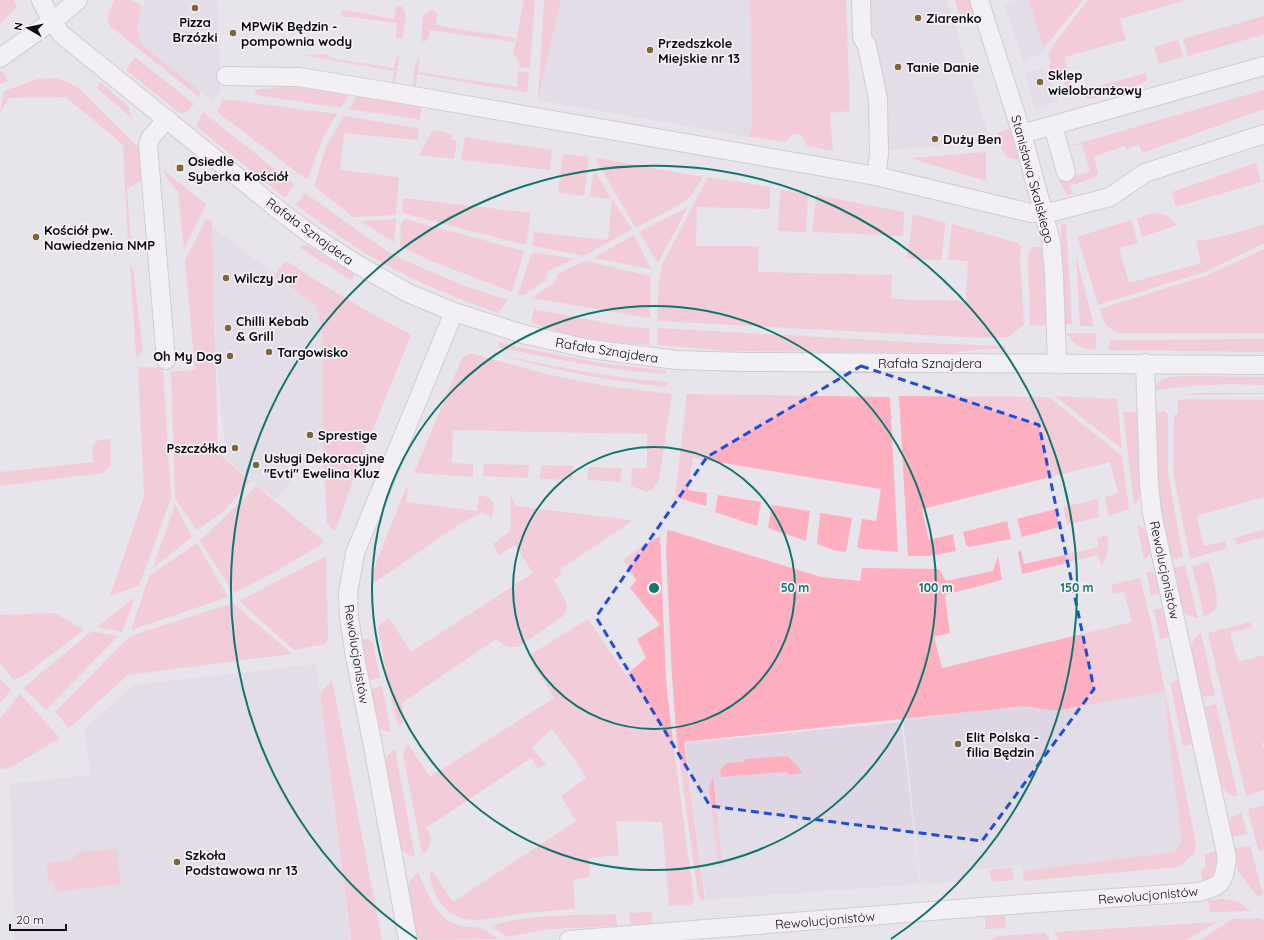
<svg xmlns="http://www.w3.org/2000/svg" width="1264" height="940" font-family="Quicksand,sans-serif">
  <rect width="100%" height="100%" fill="#e8e4eb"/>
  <g fill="#ded6e3">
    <polygon points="146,0 217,0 221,91 213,101 142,45 139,38 138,16"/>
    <polygon points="561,0 750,0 752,131 750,131 749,137 538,100"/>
    <polygon points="853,0 947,0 991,143 886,150"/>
    <polygon points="1021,0 1030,0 1045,51 1023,62 1005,5"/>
    <polygon points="1043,68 1049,72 1058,100 1035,109 1025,73"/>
    <polygon points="211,226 315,304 322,328 323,446 293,478 276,500 226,459 218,376"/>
    <polygon points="316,664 350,940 15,940 10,784 90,775 85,728 134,685"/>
    <polygon points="1165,691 1182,841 1174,852 1023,871 1021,865 965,871 965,881 921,885 903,720 1023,705 1057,711"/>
    <polygon points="901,722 920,884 706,900 685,743"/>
  </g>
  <g fill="#ffb0c0">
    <polygon points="0,0 14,0 17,7 0,24"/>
    <path d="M115,0h16l11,6c-5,12 -6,27 0,39l58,46 -1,6 -89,-71c-5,-10 0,-17 5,-26z"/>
    <path d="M524,0h11l-5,68 -11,-1c1,-6 -1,-9 -6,-12z"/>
    <polygon points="544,0 561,0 538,100"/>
    <polygon points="750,0 846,0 850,111 830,113 833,151 807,146 801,135 792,134 786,142 749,137 750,130 752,130"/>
    <polygon points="955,0 970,0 974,14 961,18"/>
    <polygon points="1029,0 1083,0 1044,48"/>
    <polygon points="1088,0 1187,0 1120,19 1126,40 1064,57 1074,93 1146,73 1147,79 1145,82 1136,86 1090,99 1073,93 1049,67 1051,62 1048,55 1052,47"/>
    <path d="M398,5c12,3 6,21 5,30l-1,3 -6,-1 1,-14 -56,-7 1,-6 52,9 2,-12z"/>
    <polygon points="430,10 434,11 437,13 436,25 515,38 514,42 430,30 428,39 424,42 421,40 423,16"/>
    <polygon points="1264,16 1264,33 1262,35 1188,56 1183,39"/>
    <polygon points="1178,40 1183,57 1159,64 1154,47"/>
    <polygon points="329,54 329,58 394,68 397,54 399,57 395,82 392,84 394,71 302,55"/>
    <polygon points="135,57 194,104 188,111 181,114 126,70"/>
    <path d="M420,57l-2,15 99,15 1,-16 11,2 -2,20 -109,-19 -3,14 -2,-3c1,-9 1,-23 7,-28z"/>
    <polygon points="2,71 8,81 0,84 0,72"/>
    <polygon points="55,78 68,82 81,90 138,147 142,180 127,189 131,245 130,246 128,246 123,145 66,97 9,98 0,112 4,91 38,79"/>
    <polygon points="100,82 128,106 132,118 97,88"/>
    <polygon points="291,86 349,95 341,108 256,95 255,90"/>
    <polygon points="1264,90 1264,109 1142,153 1139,145 1126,149 1125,146 1094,156 1098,173 1095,177 1070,186 1073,194 1067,195 1059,180 1090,172 1082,144 1066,147"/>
    <polygon points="357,95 422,106 420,120 349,109"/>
    <polygon points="223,99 337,114 323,138 307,180 217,112"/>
    <polygon points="203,112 295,185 285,198 196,126"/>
    <polygon points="344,116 417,128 419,131 417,140 344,133 340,170 399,177 396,215 353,217 314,186 326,147"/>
    <path d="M1010,128l10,31c-18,1 -19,-12 -23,-26z"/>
    <polygon points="433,130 452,134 451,140 457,141 454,159 419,155"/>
    <polygon points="465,137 552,150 550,170 461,160"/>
    <polygon points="986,152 986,181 910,158"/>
    <polygon points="563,154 589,157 584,196 558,193"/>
    <polygon points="597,158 703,177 691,196 682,203 636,228 597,162"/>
    <polygon points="1256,163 1261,182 1176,207 1172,192"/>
    <polygon points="163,170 206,204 184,249 178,192 168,180"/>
    <polygon points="596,173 611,199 590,197 593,174"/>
    <polygon points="708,177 770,187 770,209 697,207 696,246 759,246 758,272 892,275 891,299 966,301 968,261 948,260 952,224 1018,243 1021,246 1020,260 1024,324 1009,337 982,338 657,321 659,281 662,265"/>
    <polygon points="780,190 808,194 806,232 778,231"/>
    <path d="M305,193l83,59 36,17 49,20 35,11 -10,13c-40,-14 -79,-30 -116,-50 -30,-17 -58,-38 -86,-58z"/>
    <polygon points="816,195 904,212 903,236 812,232"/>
    <polygon points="403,198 531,213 526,245 402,213"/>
    <polygon points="612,199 632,229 584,256 533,246 534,232 608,240"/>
    <polygon points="688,207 658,263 639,232"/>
    <polygon points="1154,213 1168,216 1177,225 1142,237 1137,218"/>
    <polygon points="913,214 946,223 941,260 907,259"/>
    <polygon points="206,219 212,221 218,453 250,481 224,511 197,530 175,498 171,372 195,370 185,261"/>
    <polygon points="396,219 394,242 360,221"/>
    <polygon points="405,219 524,251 512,292 429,260 400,246 401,223"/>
    <polygon points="1131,220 1138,243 1119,248 1129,283 1201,263 1196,241 1203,239 1204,241 1264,225 1264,243 1207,271 1098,305 1078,238 1080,236"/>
    <polygon points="1062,224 1066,224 1072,324 1064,325 1061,228"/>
    <polygon points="634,235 651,269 593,258"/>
    <polygon points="302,245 308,246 354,274 352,281 299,247"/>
    <polygon points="1034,247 1043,247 1047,325 1030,326 1028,257 1029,250"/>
    <path d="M1264,249v84h-145c-14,-6 -15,-10 -19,-24l108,-34z"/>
    <polygon points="535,252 574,259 548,271 546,280 524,295 518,294 531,255"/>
    <polygon points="1076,256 1094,326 1080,326"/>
    <path d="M286,261c41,27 82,51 125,74l-50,123 -26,74 -8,-9 -4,-77 -1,-118 -7,-24 -40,-28 1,-3z"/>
    <polygon points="585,261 651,276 650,318 532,298 555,282 557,274"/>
    <polygon points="130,265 133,268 143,351 139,356 136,356"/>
    <polygon points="534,309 606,323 649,329 650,345 607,342 563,333 531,323"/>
    <polygon points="658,328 946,344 1005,346 1006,349 986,349 950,353 728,351 657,345"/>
    <path d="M1066,333h30v17c-14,-1 -22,-5 -30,-17z"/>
    <polygon points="1264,339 1264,352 1109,350 1110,340"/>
    <path d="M500,342l13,4 94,18 58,6 1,4c-57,-4 -112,-15 -168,-27z"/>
    <polygon points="470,353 550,375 606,386 672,394 659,479 654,488 647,492 631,486 632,468 647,468 647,434 453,430 452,463 473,464 473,477 414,473 462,358"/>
    <path d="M495,354c57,12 114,24 172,28v5c-60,-6 -113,-17 -172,-33z"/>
    <polygon points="138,367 163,368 171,498 139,586 110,596 144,497"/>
    <path d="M1188,376l76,1v8l-35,-1 -38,2 -37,4c5,-15 21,-13 34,-14z"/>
    <polygon points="1197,393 1264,393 1264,394 1185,395"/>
    <polygon points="686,394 890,397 898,552 862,549 857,547 862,519 876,521 881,489 693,458 688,490 707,493 706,506 675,497 686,403"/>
    <polygon points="899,396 1049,397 1122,456 1129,509 1109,516 1105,497 1118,493 1110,462 922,509 929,540 953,534 956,551 930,556 908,556"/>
    <polygon points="1055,396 1117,399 1122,449"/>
    <polygon points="1185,399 1264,400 1264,497 1196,516 1204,546 1225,541 1227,548 1190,559 1173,471 1174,415 1178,414 1178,400"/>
    <polygon points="1165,411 1168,414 1168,474 1183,557 1170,560 1161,512 1158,477 1155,412"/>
    <polygon points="1123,412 1138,412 1140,487 1139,498 1134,505"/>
    <polygon points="110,439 111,464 110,467 102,473 0,486 0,472 93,462 92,446 94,445 98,440"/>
    <polygon points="484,464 529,465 528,478 483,476"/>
    <polygon points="541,465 573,466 572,480 540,479"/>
    <polygon points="589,467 622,468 620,483 609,481 587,480"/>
    <polygon points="256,486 325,542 277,571 234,593 200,541"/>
    <path d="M406,488h2l-2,14 71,9 2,-15c8,0 11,1 15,8l-2,14 -10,-6c-40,20 -74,50 -112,73l6,-22z"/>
    <path d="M510,493l5,13 115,14 1,2 -72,48 3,5 -8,5 11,20 2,7 -2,6 -3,4 -44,30c-10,0 -15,-1 -22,-8l-94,64 2,17 -5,7 -5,-16 -16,-82 3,-5 8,-6 22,34 122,-79 -18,-28 -16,10 -6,-11 16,-12 2,-8z"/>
    <polygon points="718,495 761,502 757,526 715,512"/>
    <polygon points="1098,499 1099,517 1067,525 1063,507"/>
    <polygon points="175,504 192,537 153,568"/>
    <polygon points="772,505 810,511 806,541 768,528"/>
    <polygon points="1056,509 1059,527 1022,537 1017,519"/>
    <polygon points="820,513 852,518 846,552 836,551 817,544"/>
    <polygon points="1007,521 1011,539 969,547 966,545 963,532"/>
    <path d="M1137,525l12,6c2,13 8,20 -5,28z"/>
    <polygon points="1264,529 1264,537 1236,545 1235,538"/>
    <polygon points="669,530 821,577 860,581 862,568 939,569 946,581 993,571 998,556 1002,580 945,595 950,633 934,637 942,668 1132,622 1124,592 1113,594 1111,585 1140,578 1151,622 1196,843 1194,854 1178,867 1026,881 1023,878 1023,871 1174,852 1182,841 1168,731 1165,691 1057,711 1024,706 684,742 705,901 701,900 698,894 677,743 672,677 666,553 667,531"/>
    <path d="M1105,535l3,2c2,11 -1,20 -6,29l-4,-11 -76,19 -4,-22 3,-1 3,13 75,-17 -2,-9z"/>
    <path d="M660,536l6,143 7,63 21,158 -3,5 -22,1 -7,-84 -46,-1 3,34 -30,3 1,19 -17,3 2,29c-23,2 -47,3 -70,7 -14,2 -26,6 -40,3 -20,-3 -36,-28 -35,-48h2l21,31 123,-81 -15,-25 25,-18 -10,-17 -24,-32 -20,19 14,17 -8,3 -7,-10 -105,70c7,10 5,12 1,23l-5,2 -19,-100 2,-5 3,-4 22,33 124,-79 -26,-42 60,-37 38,56 20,-17 -9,-19 23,-14 -30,-37 6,-8 -13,-20 22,-16z"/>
    <polygon points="197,543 228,597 131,630 149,576"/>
    <polygon points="326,556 328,637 326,644 294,650 239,601"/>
    <path d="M1209,562c2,10 12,39 6,48 -3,3 -7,5 -11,6l-12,-50z"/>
    <path d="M1185,565l13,53c-8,-2 -13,-3 -17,-10l-9,-40z"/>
    <polygon points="1146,571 1151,572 1159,577 1162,593 1151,596"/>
    <polygon points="135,597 122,632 97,627"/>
    <polygon points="233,603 292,654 128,675 69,728 55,712 130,636"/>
    <polygon points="1166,607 1172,636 1160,639 1154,610"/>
    <polygon points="55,613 84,630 25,675 14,680 0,663 0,615"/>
    <polygon points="1250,622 1252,627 1230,633 1238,662 1264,655 1264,742 1262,743 1264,750 1264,790 1246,796 1208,633"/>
    <polygon points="92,631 118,636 46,710 23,688"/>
    <path d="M1201,633l14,62 -13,2 -11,-48c1,-8 3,-11 10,-16z"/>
    <polygon points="365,639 368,639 373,643 380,678 366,681 361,641"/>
    <polygon points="0,678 11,690 0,703"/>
    <polygon points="1182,678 1196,743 1183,746 1170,683"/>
    <polygon points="332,680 382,940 351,940 320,693"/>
    <path d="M382,686l9,46c-5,-1 -9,-1 -12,-5 -6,-7 -8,-27 -10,-37z"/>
    <polygon points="20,694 60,738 10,768 0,769 0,719"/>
    <path d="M1216,704l22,93c-8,-1 -12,-4 -16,-11l-17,-79z"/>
    <path d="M395,749l20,108c-9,-2 -13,-5 -18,-13l-13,-79c1,-8 4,-11 11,-16z"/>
    <polygon points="787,756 797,765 802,773 789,775 786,772 721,777 720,770 727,763 743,762 746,759"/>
    <polygon points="713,777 723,868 718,864 709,787"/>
    <polygon points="1264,805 1264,850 1261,851 1258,849 1248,809"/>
    <polygon points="1241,812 1247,834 1231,837 1229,825 1231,818"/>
    <polygon points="1250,846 1263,894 1258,897 1238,871 1233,848"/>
    <polygon points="117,849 121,884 55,892 53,881 48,881 46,863 71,860 80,852"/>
    <path d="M1217,851c2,13 -2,26 -14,32l-2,-13 4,-2v-14z"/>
    <polygon points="1012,867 1014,880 992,882 989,870"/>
    <path d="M418,872c10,22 18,48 43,54 5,2 11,0 16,1 8,2 15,8 22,12l-80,1 -5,-7 -7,-44 3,-8z"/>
    <polygon points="1225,899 1238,901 1251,911 1210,912 1208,900"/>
    <polygon points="652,912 652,926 637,927 631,923 629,913"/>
    <path d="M616,914l1,12 -65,3 -45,8 -16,-11c38,-13 86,-10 125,-12z"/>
    <polygon points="1005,914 1006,928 985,929 985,915"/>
    <polygon points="1260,918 1264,922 1264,940 1201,940 1232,919"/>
    <polygon points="1217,922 1186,940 1059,940 1054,932"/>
    <polygon points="1045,933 1050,940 991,940 997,936"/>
  </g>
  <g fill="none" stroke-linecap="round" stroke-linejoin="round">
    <g stroke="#b4b0b7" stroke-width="20">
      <g id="minor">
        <polyline points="41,0 52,21 61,34 281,212 313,236 355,263 408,293 454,312 498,326 523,334 590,349 677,360 744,362 1264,365"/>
        <polyline points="861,0 862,37 867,46 878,99 879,154 876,176"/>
        <polyline points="979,0 1022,134 1051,241 1054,274 1057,363"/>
        <polyline points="0,58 59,16 78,0"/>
        <polyline points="226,76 299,77 402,94 876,176 1031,213 1056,211 1110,197 1145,173 1264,134"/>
        <polyline points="1053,126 1066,172"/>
        <polyline points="1022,134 1264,66"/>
        <polyline points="166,360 148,145 151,137 167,119"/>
        <polyline points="408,940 373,746 355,657 349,617 348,593 355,553 454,312"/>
        <path d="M569,940l412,-33 218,-15c25,-7 24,-9 28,-34l-75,-345 -3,-29 -4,-121"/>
      </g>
    </g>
    <use href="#minor" stroke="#fff" stroke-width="18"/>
  </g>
  <path d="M0 0H1264V940H0ZM861,366l178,59 55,264 -112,152 -272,-35 -114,-189 111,-160z" fill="#e8e4eb" fill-opacity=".55" fill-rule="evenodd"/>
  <path fill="none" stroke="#1d4ed8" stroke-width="3" stroke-dasharray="8 5" stroke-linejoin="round" d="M861,366l178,59 55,264 -112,152 -272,-35 -114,-189 111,-160z"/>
  <g fill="none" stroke="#0f766e" stroke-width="2">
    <circle cx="654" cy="588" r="141"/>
    <circle cx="654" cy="588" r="282"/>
    <path d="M417 939A423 423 0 1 1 891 939"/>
  </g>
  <g fill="#7b6736" stroke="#f6f1f9" stroke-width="1.5">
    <circle cx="195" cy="8" r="4"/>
    <circle cx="918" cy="18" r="4"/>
    <circle cx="233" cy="33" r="4"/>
    <circle cx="650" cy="50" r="4"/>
    <circle cx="898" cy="67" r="4"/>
    <circle cx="1040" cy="82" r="4"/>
    <circle cx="935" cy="139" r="4"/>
    <rect x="176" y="164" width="8" height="8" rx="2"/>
    <circle cx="36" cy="237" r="4"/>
    <circle cx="226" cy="278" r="4"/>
    <circle cx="228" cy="328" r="4"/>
    <circle cx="269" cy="352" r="4"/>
    <circle cx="230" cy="356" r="4"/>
    <circle cx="310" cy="435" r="4"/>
    <circle cx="235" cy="448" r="4"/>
    <circle cx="256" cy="465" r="4"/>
    <circle cx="958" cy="744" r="4"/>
    <circle cx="177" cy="862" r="4"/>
  </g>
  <g text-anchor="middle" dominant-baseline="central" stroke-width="3.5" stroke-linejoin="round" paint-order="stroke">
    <g font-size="13" font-weight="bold" fill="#0c0b0d" stroke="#f6f1f9" text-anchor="start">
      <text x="926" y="18">Ziarenko</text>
      <text x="195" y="22" text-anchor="middle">Pizza<tspan x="195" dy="15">Brzózki</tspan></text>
      <text x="241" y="26">MPWiK Będzin -<tspan x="241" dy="15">pompownia wody</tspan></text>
      <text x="658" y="43">Przedszkole<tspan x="658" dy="15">Miejskie nr 13</tspan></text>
      <text x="906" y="67">Tanie Danie</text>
      <text x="1048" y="75">Sklep<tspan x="1048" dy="15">wielobranżowy</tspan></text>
      <text x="943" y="139">Duży Ben</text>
      <text x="188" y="161">Osiedle<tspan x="188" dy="15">Syberka Kościół</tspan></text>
      <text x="44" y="230">Kościół pw.<tspan x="44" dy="15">Nawiedzenia NMP</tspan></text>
      <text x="234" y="278">Wilczy Jar</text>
      <text x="236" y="321">Chilli Kebab<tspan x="236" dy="15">&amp; Grill</tspan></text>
      <text x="277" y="352">Targowisko</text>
      <text x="222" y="356" text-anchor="end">Oh My Dog</text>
      <text x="318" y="435">Sprestige</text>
      <text x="227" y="448" text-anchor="end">Pszczółka</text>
      <text x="264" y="458">Usługi Dekoracyjne<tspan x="264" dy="15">"Evti" Ewelina Kluz</tspan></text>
      <text x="966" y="737">Elit Polska -<tspan x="966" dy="15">filia Będzin</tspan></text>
      <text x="185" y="855">Szkoła<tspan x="185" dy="15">Podstawowa nr 13</tspan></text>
    </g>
    <g font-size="13" fill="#0c0b0d" stroke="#f6f1f9">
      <text transform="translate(1033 179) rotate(75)">Stanisława Skalskiego</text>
      <text transform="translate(310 231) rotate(36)">Rafała Sznajdera</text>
      <text transform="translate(607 350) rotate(9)">Rafała Sznajdera</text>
      <text x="930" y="363">Rafała Sznajdera</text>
      <text transform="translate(1165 570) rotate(78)">Rewolucjonistów</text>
      <text transform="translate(357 654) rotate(81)">Rewolucjonistów</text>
      <text transform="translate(1148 895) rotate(-5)">Rewolucjonistów</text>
      <text transform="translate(825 920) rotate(-5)">Rewolucjonistów</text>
    </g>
  </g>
  <circle cx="654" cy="588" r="6" fill="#0f766e" stroke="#f6f1f9" stroke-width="2"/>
  <g font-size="12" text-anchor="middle" font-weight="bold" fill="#0f766e" stroke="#f6f1f9" stroke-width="3.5" stroke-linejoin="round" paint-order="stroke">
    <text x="795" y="592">50 m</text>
    <text x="936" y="592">100 m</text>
    <text x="1077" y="592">150 m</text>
  </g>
  <g transform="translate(28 28) rotate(279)" stroke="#f6f1f9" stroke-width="3" paint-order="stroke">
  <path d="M0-3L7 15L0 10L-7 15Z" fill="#0c0b0d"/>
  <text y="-6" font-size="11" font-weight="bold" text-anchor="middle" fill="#0c0b0d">N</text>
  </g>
  <path d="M10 924v6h56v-6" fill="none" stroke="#0c0b0d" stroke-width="2"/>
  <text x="16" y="924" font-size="12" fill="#0c0b0d" stroke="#f6f1f9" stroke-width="3" paint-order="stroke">20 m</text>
</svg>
